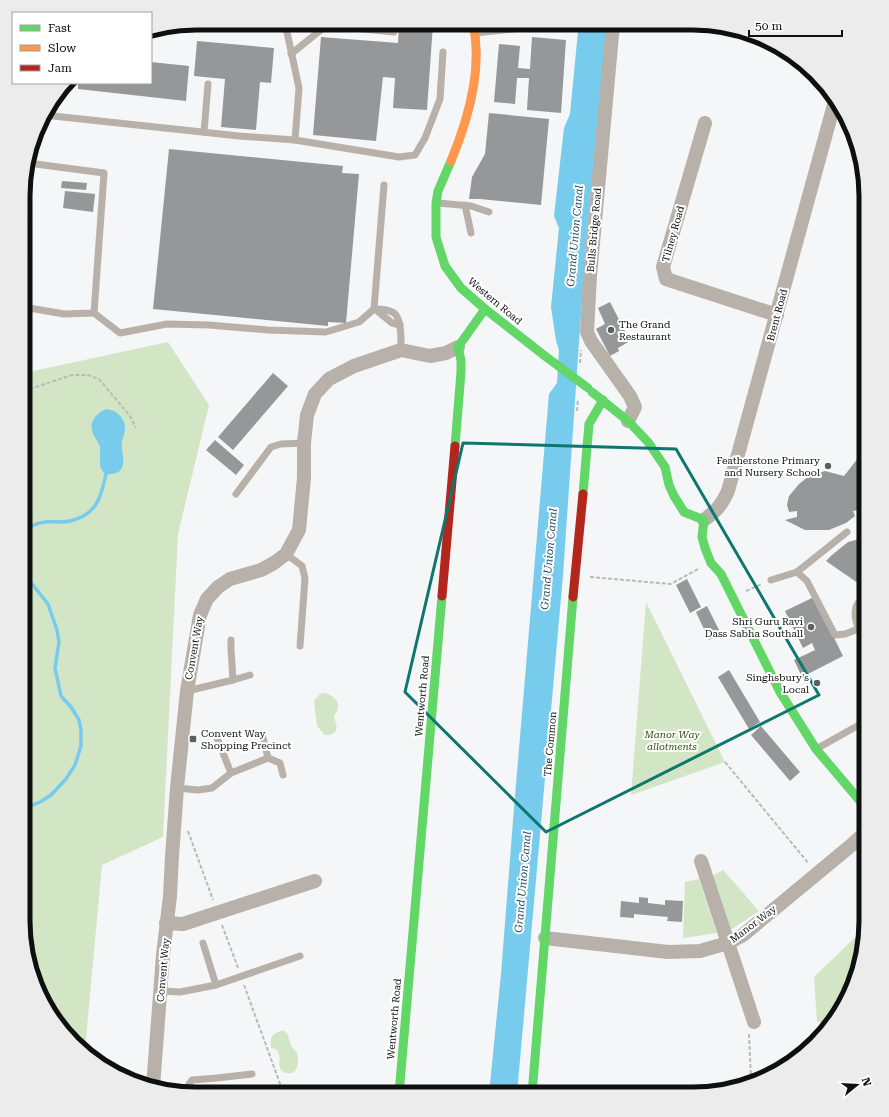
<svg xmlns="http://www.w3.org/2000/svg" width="889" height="1117" font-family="'Roboto Serif',serif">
  <rect width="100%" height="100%" fill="#f4f6f7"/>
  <g fill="#d2e6c5">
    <polygon points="168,342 209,405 178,534 163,837 102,865 85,1049 46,1007 29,966 23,921 24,373"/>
    <polygon points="646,602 725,762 631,795"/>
    <path d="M324,693c6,1 15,6 14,14 0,3 -3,7 -4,10 4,11 5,18 -9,18l-8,-9 -3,-25 6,-7z"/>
    <polygon points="723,870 759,911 729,931 712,876"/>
    <polygon points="699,879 717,933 683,938 685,882"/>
    <polygon points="866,927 866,933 857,977 837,1017 832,1022 817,1022 814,977"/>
    <path d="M283,1030c6,4 5,7 7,13 3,8 9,7 8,19 0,3 -1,6 -3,9 -2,2 -5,3 -8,2 -12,-2 -5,-14 -9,-21 -1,-3 -4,-4 -7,-4 -1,-12 1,-14 12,-18z"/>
  </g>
  <g fill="#77cbed">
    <polygon points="575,24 607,24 585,255 563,575 517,1094 489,1094 501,974 514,808 549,394 557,383 559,350 556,341 551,307 559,228 554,216 564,128 570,114 578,31 574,30"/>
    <path d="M106,409c10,1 19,8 19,20 0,4 -2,7 -3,12 -2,10 9,32 -11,33 -15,2 -10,-18 -11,-27 -1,-4 -4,-7 -6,-11 -6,-13 0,-21 12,-27z"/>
  </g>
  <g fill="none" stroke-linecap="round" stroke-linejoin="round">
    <g stroke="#77cbed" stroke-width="3.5">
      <polyline points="24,526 31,526"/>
      <path d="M24,533c5,-7 13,-10 21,-11 8,-1 18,1 25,-1 27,-6 31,-24 36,-47"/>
      <polyline points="23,809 40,802 51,795 66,779 75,765 81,746 81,730 79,720 71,707 61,696 55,668 59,642 57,630 48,604 33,585 24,577"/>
    </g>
  </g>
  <g fill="#969798">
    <polygon points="399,24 433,24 427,110 393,108 395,78 383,77 376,141 313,135 321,37 398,43"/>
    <polygon points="532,37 566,40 561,113 527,110 529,78 517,78 515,104 494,102 499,44 520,46 518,68 530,69"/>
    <polygon points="197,41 274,48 271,83 260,82 256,130 221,127 225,79 194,76"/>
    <polygon points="151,62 189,66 186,101 78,89 78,83 151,83"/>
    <polygon points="489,113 549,119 541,205 480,199 469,199 472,177 485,154"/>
    <polygon points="169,149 343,166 342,173 359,174 346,323 328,322 328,326 153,309"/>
    <polygon points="62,181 87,183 86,190 61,188"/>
    <polygon points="65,191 95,194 93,212 63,208"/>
    <polygon points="610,302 630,341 618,348 619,351 610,356 596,329 605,324 598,308"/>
    <polygon points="273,373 288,386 233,450 218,437"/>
    <polygon points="215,440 244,465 236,475 206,450"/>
    <polygon points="866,448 866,509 853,511 855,516 846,523 829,530 805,530 785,520 797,517 797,511 789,512 787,505 789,496 799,484 809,476 825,471 844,476"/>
    <polygon points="863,538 866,544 866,587 865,588 826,561 832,555 848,542"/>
    <polygon points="687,579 701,607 690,613 676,585"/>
    <polygon points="814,597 843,656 802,677 794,660 815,650 812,643 803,648 785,611"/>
    <polygon points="707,606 721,634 709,640 696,612"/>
    <polygon points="729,670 760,722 749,729 718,677"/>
    <polygon points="761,726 800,772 790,781 751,735"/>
    <polygon points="639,897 648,898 648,903 665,905 665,900 683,901 682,922 667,921 668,917 634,914 634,918 620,917 621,901 639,903"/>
  </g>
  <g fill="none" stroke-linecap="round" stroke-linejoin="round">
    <g stroke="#bdbab6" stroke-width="2" stroke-dasharray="4 2" stroke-linecap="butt">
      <polyline points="580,363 581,350"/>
      <polyline points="24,391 72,375 88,375 99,379 130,416 136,428"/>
      <polyline points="577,411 578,399"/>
      <polyline points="590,577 671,584 698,569"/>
      <polyline points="746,591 762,584"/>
      <polyline points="725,762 809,864"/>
      <polyline points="188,831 213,900"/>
      <polyline points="222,925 238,968"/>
      <polyline points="244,985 282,1089 286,1094"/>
      <polyline points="749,1034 751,1079"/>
    </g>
    <g stroke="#b8b1aa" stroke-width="7">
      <polyline points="285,23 299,88 295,140"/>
      <polyline points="475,33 513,29 523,24"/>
      <polyline points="291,54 322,29 334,26 394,32"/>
      <polyline points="44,115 239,136 295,140 399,157 415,155 425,138 440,99 443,52"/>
      <polyline points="204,132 208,84"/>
      <polyline points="438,203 471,206 489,212"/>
      <polyline points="465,205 471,233"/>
      <polyline points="24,298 29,308 64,314 94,313 104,173 28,163"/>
      <path d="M374,309c7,0 14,0 20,4 8,6 7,27 7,37"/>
      <polyline points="375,309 392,323 400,325"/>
      <polyline points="94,313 120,333 167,324 209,325 268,330 326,332 359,322 374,309 384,185"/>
      <polyline points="236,494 271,447 281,444 304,443"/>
      <polyline points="286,554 302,566 305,578 300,646"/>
      <polyline points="797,572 807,581 835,635 845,634 858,629"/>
      <polyline points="771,580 797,572 847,532"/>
      <path d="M866,644c-6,-11 -16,-29 -8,-41 2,-2 5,-4 8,-6"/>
      <polyline points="233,680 250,675"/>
      <polyline points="187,691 233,680 231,649 231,640"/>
      <polyline points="217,738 231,773"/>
      <polyline points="818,748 866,721"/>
      <polyline points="268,758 280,763 283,775"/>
      <polyline points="177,788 198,790 212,788 231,773 268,758 262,734"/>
      <polyline points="216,985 300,956"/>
      <polyline points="161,991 180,992 216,985 203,943"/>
      <polyline points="188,1094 189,1084 192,1080 217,1078 252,1074"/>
    </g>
    <g stroke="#b8b1aa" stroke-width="14">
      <polyline points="613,24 590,276 587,332 591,341 630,396 635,407 628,421"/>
      <polyline points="705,123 663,267 666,279 777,315"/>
      <path d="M704,520c13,-10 17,-14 24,-29l107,-390"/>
      <polyline points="701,861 754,1022"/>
      <polyline points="166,923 183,924 315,881"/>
      <polyline points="545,938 668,952 700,951 728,943 743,935 848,848 866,832"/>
      <polyline points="153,1087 163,955 170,896 172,856 177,788 187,691 200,615 207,599 218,587 230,579 261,570 274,563 286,554 299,530 304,478 304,443 307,415 315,394 329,379 354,366 401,350 430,356 446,353 458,347"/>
    </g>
    <g stroke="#63d668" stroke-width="9">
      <polyline points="451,161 438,191 436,203 436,237 445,266 461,288 485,309 545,356"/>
      <polyline points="592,392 628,421 648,442 665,467 669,485 674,496 684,512 704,520 702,537 705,548 711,563 721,574 780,692 816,749 866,808"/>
      <polyline points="455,446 461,372 461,360 458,347 485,309"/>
      <polyline points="583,494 589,424 603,400"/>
      <polyline points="399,1094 442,596"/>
      <polyline points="532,1094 573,597"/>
    </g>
    <g stroke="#ff974d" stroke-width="9">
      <polyline points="173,27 204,23"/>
      <path d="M451,161c17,-41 32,-93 22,-137"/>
    </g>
    <g stroke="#b3261e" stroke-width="9">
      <polyline points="442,596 455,446"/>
      <polyline points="573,597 583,494"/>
    </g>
    <polyline stroke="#63d668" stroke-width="9" points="545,356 588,388"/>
  </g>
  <path fill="none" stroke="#0f766e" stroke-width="3" stroke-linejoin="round" d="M463,443l213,6 143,246 -273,137 -141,-140z"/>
  <g fill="#5e6060" stroke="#fff" stroke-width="1.5">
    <circle cx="611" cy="330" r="4"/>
    <circle cx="828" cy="466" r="4"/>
    <circle cx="811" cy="627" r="4"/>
    <circle cx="817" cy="683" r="4"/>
    <rect x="189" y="735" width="8" height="8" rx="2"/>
  </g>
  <g text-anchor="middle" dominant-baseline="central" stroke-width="4" stroke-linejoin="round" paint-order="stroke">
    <g font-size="10" fill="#0e0f0f" stroke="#fff">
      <text transform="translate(594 230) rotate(-85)">Bulls Bridge Road</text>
      <text transform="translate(673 234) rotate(-74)">Tilney Road</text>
      <text transform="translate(495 301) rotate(40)">Western Road</text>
      <text transform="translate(777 315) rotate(-75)">Brent Road</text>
      <text transform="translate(194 648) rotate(-80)">Convent Way</text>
      <text transform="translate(422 696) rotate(-85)">Wentworth Road</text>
      <text transform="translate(550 744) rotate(-85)">The Common</text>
      <text transform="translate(753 924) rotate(-37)">Manor Way</text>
      <text transform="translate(163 970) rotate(-85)">Convent Way</text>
      <text transform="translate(394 1019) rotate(-85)">Wentworth Road</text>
    </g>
    <g font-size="10" fill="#0e0f0f" stroke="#fff" text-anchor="end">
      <text x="619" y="324" text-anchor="start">The Grand<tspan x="619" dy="12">Restaurant</tspan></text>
      <text x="820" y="460">Featherstone Primary<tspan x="820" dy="12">and Nursery School</tspan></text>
      <text x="803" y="621">Shri Guru Ravi<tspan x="803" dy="12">Dass Sabha Southall</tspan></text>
      <text x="809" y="677">Singhsbury's<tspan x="809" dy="12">Local</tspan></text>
      <text x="201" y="733" text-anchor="start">Convent Way<tspan x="201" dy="12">Shopping Precinct</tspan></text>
    </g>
    <g font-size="10" font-style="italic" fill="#314d10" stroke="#fff">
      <text x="672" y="734">Manor Way<tspan x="672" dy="12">allotments</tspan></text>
    </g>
    <g font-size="11" font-style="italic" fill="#1b4c60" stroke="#fff">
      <text transform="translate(575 236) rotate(-85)">Grand Union Canal</text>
      <text transform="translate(549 559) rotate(-85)">Grand Union Canal</text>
      <text transform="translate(523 882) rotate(-85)">Grand Union Canal</text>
    </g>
  </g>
  <path d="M0 0H889V1117H0ZM196 30H693A166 166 0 0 1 859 196V921A166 166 0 0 1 693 1087H196A166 166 0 0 1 30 921V196A166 166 0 0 1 196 30Z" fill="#ececec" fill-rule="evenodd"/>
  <path fill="none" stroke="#0e0f0f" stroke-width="5" d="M196 30H693A166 166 0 0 1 859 196V921A166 166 0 0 1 693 1087H196A166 166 0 0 1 30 921V196A166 166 0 0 1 196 30Z"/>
  <rect x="12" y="12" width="140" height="72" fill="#ffffff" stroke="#9f9f9f"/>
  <rect x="20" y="25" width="20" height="6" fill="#63d668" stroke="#9f9f9f"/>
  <text x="48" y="32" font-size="12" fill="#0e0f0f">Fast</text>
  <rect x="20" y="45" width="20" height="6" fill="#ff974d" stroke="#9f9f9f"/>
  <text x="48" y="52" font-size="12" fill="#0e0f0f">Slow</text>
  <rect x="20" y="65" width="20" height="6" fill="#b3261e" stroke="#9f9f9f"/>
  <text x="48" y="72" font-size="12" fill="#0e0f0f">Jam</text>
  <g transform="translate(857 1085) rotate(72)" stroke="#ffffff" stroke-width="3" paint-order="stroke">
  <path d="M0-3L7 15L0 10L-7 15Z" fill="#0e0f0f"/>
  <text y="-6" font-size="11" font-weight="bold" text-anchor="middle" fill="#0e0f0f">N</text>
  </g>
  <path d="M749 30v6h93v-6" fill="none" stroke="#0e0f0f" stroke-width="2"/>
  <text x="755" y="30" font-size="12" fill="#0e0f0f" stroke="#ffffff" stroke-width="3" paint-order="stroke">50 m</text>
</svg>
